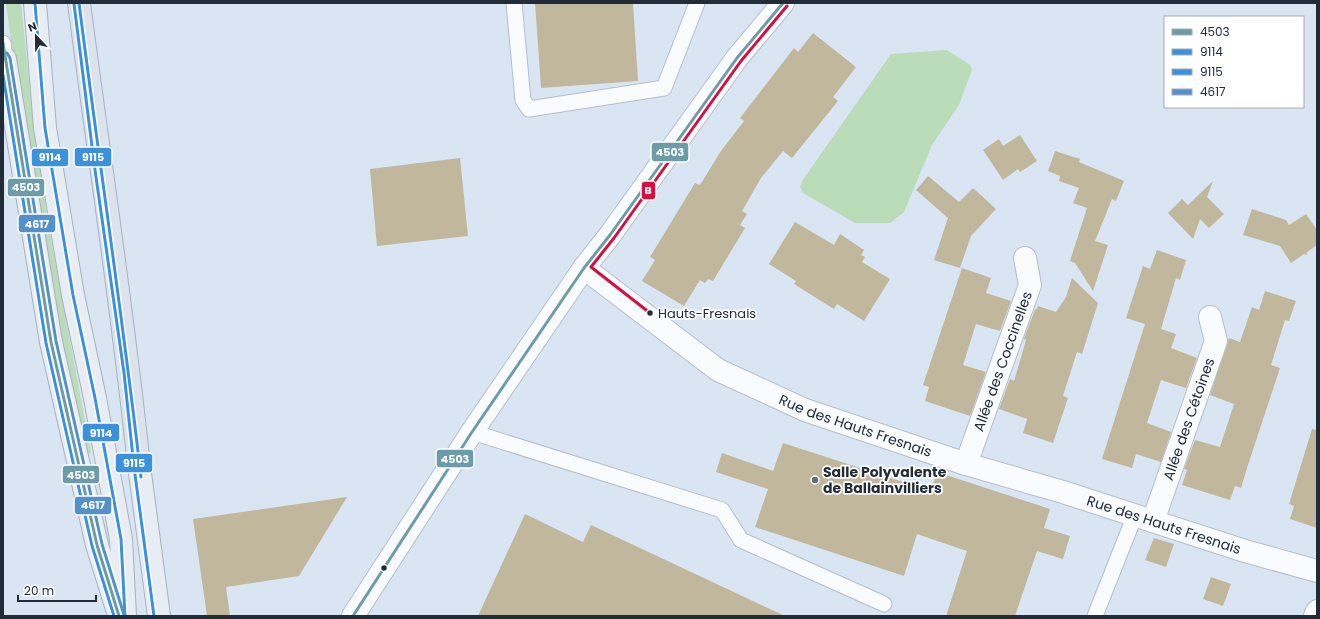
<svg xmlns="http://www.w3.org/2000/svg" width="1320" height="619" font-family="Poppins,sans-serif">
  <rect width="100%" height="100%" fill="#dae5f4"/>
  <g fill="#badcb8">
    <polygon points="6,3 21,3 31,102 47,218 91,453 84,454 30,182"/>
    <polygon points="947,50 970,65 972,70 959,105 932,145 904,212 890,223 855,223 803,193 800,187 802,181 891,54"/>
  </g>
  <g fill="#c1b79d">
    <polygon points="535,3 633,3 638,81 541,88"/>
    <polygon points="813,33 856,67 833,97 838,101 792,158 783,151 761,178 742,211 747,214 740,225 745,228 713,281 708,279 705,283 700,280 684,306 642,281 655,260 650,257 695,183 700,185 721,151 744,121 740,118 794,48 798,52"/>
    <polygon points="1020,135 1037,161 1020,172 1018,169 1003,180 983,150 999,139 1003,146"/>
    <polygon points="1055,151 1080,159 1079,162 1124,181 1116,201 1112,199 1095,241 1108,245 1093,291 1075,263 1070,261 1087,208 1073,203 1079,188 1059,181 1060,176 1048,171"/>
    <polygon points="460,158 468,236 377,246 370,169"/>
    <polygon points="928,176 959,202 973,188 996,209 971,236 960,268 934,260 948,218 916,190"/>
    <polygon points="1213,181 1207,197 1224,214 1209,228 1200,219 1193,239 1168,213 1182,199 1188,205"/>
    <polygon points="1252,209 1286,220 1289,225 1306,214 1317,230 1317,245 1306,253 1308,255 1304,254 1291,263 1280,246 1243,235"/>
    <polygon points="795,222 834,245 840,234 864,250 861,255 865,257 862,262 890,279 864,321 837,304 834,309 794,284 796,281 769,264"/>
    <polygon points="1157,250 1186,260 1180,280 1176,278 1161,329 1149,325 1176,334 1171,348 1197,358 1186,388 1161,380 1147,423 1171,432 1161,462 1136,454 1132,468 1102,459 1145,324 1126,318 1143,266 1150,269"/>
    <polygon points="962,268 991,278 986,293 1011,301 1000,331 976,324 963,365 986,372 970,416 925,401 929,387 923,385"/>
    <polygon points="1072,278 1098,303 1082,354 1077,352 1069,377 1063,396 1068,398 1053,443 1023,433 1027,419 999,409 1010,379 1014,381 1026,340 1024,339 1035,309 1036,310 1038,306 1056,312 1066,297"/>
    <polygon points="1265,291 1296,301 1289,321 1285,320 1271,365 1280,368 1247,468 1241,488 1235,486 1230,500 1182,485 1187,470 1184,469 1195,440 1220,447 1234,404 1210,395 1229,338 1240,342 1252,307 1259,310"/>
    <polygon points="1312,429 1317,430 1317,528 1290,519 1294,506 1289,504"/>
    <polygon points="783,443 931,491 937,472 1050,509 1044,528 1070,536 1063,559 1037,551 1015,616 946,616 967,551 917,534 904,576 755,527 768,489 716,472 722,453 773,471"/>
    <polygon points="347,497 299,576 226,587 230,616 207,616 193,519"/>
    <polygon points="525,514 583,542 591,525 785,616 478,616"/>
    <polygon points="1154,538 1174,544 1166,567 1145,560"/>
    <polygon points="1211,577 1231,584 1223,606 1203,599"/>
  </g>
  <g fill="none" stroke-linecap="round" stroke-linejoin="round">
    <g stroke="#b5becb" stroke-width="17">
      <g id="lane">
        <polyline points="514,3 523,100 529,109 664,88 697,3"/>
        <polyline points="3,43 5,59"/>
        <polyline points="472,432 722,510 741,540 884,604"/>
        <polyline points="1095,616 1135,515"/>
      </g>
    </g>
    <g stroke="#b5becb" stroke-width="24">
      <g id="street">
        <path id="s1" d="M584,268l134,102 87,40 161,54 97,28 182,59 72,20"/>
        <path id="s2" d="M966,464l64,-179 -5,-27"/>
        <path id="s3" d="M1153,521l63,-180 -6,-24"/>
        <polyline points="353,616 472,432 584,268 610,235 737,58 783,3"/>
        <polyline points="1315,616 1317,611"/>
      </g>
    </g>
    <g stroke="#a6b1c1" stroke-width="24">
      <g id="primary">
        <polyline points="35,3 45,128 73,295 95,398 121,539 125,616"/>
        <polyline points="5,59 51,342 97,545 117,609"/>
        <polyline points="139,466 159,616"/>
      </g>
    </g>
    <g stroke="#a6b1c1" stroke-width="24">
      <path id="highway" d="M79,3c20,154 44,308 60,463"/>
    </g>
    <use href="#lane" stroke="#f9fbfd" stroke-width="15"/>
    <use href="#street" stroke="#f9fbfd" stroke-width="22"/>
    <use href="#primary" stroke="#e8edf3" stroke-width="22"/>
    <use href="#highway" stroke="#dce3ed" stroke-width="22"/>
    <g stroke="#fff" stroke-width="6">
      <g id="bus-1">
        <polyline points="3,43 51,342 97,545 119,616"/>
        <polyline points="353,616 472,432 584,268 610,235 737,58 783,3"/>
      </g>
    </g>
    <g stroke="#fff" stroke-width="6">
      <g id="bus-2">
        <polyline points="35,3 45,128 73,295 95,398 121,539 125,616"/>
        <path d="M79,3c20,158 44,316 62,474"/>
      </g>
    </g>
    <g stroke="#fff" stroke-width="6">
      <g id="bus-3">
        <polyline points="74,4 95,170 124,373 134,467 154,616"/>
        <polyline points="3,75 46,343 92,546 114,616"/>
      </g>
    </g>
    <g stroke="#fff" stroke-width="6">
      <polyline id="bus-4" points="7,53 10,58 56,341 102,544 124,615"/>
    </g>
    <g stroke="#fff" stroke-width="6">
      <polyline id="bus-5" points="650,313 591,267 614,238 741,61 787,6"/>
    </g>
    <use href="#bus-1" stroke="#6c9ca7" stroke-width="3"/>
    <use href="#bus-2" stroke="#3c91dc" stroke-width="3"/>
    <use href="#bus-3" stroke="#3c91dc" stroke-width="3"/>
    <use href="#bus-4" stroke="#5292c9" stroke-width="3"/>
    <use href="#bus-5" stroke="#d80e41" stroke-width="3"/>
  </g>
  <g fill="#222b38" stroke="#fff" stroke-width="1.5">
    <circle cx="650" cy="313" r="3.5"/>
    <circle cx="384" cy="568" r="3.5"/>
  </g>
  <circle fill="#626c7a" stroke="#fff" stroke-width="1.5" cx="815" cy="480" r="4"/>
  <g text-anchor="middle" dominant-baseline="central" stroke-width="3.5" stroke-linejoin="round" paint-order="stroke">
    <g font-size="13" fill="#222b38" stroke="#fff" text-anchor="start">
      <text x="658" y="313">Hauts-Fresnais</text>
    </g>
    <g font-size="14" fill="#222b38" stroke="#fff">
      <text stroke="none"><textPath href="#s2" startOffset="109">Allée des Coccinelles</textPath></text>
      <text stroke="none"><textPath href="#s3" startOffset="108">Allée des Cétoines</textPath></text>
      <text stroke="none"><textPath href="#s1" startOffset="317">Rue des Hauts Fresnais</textPath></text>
      <text stroke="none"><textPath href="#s1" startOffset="641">Rue des Hauts Fresnais</textPath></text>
    </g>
    <g font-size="14" font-weight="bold" fill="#222b38" stroke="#fff" text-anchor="start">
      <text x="823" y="472">Salle Polyvalente<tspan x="823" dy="16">de Ballainvilliers</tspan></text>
    </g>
  </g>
  <g stroke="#fff" stroke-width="1.5">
    <rect x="651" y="142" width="38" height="20" rx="4" fill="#6c9ca7"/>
    <rect x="74" y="147" width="38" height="20" rx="4" fill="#3c91dc"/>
    <rect x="31" y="148" width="38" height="19" rx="4" fill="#3c91dc"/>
    <rect x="7" y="178" width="38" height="19" rx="4" fill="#6c9ca7"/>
    <rect x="641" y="181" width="15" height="19" rx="4" fill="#d80e41"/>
    <rect x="18" y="214" width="38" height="19" rx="4" fill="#5292c9"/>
    <rect x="82" y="423" width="38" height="19" rx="4" fill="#3c91dc"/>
    <rect x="436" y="449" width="38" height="19" rx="4" fill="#6c9ca7"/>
    <rect x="115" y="453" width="38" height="20" rx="4" fill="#3c91dc"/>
    <rect x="62" y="465" width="38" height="19" rx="4" fill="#6c9ca7"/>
    <rect x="74" y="496" width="38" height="19" rx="4" fill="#5292c9"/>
  </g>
  <g font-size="11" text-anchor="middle" font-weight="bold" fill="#fff">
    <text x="670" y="156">4503</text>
    <text x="93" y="161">9115</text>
    <text x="50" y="161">9114</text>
    <text x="26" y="191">4503</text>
    <text x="648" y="194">B</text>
    <text x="37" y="228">4617</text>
    <text x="101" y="437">9114</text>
    <text x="455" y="463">4503</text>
    <text x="134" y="467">9115</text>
    <text x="81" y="479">4503</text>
    <text x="93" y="509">4617</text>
  </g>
  <rect width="1320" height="619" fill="none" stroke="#222b38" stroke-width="8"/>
  <rect x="1164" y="16" width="140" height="92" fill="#ffffff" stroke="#a7aaaf"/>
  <rect x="1172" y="29" width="20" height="6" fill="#6c9ca7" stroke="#a7aaaf"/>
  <text x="1200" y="36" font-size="12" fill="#222b38">4503</text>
  <rect x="1172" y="49" width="20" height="6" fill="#3c91dc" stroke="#a7aaaf"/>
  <text x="1200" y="56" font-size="12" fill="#222b38">9114</text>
  <rect x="1172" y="69" width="20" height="6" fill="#3c91dc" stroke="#a7aaaf"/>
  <text x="1200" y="76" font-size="12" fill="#222b38">9115</text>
  <rect x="1172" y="89" width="20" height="6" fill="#5292c9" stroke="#a7aaaf"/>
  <text x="1200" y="96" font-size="12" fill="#222b38">4617</text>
  <g transform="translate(36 36) rotate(338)" stroke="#ffffff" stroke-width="3" paint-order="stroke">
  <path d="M0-3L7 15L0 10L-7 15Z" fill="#222b38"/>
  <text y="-6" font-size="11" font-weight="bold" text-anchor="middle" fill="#222b38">N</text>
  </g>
  <path d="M18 595v6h78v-6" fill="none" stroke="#222b38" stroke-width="2"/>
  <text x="24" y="595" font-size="12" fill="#222b38" stroke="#ffffff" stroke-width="3" paint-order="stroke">20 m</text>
</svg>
